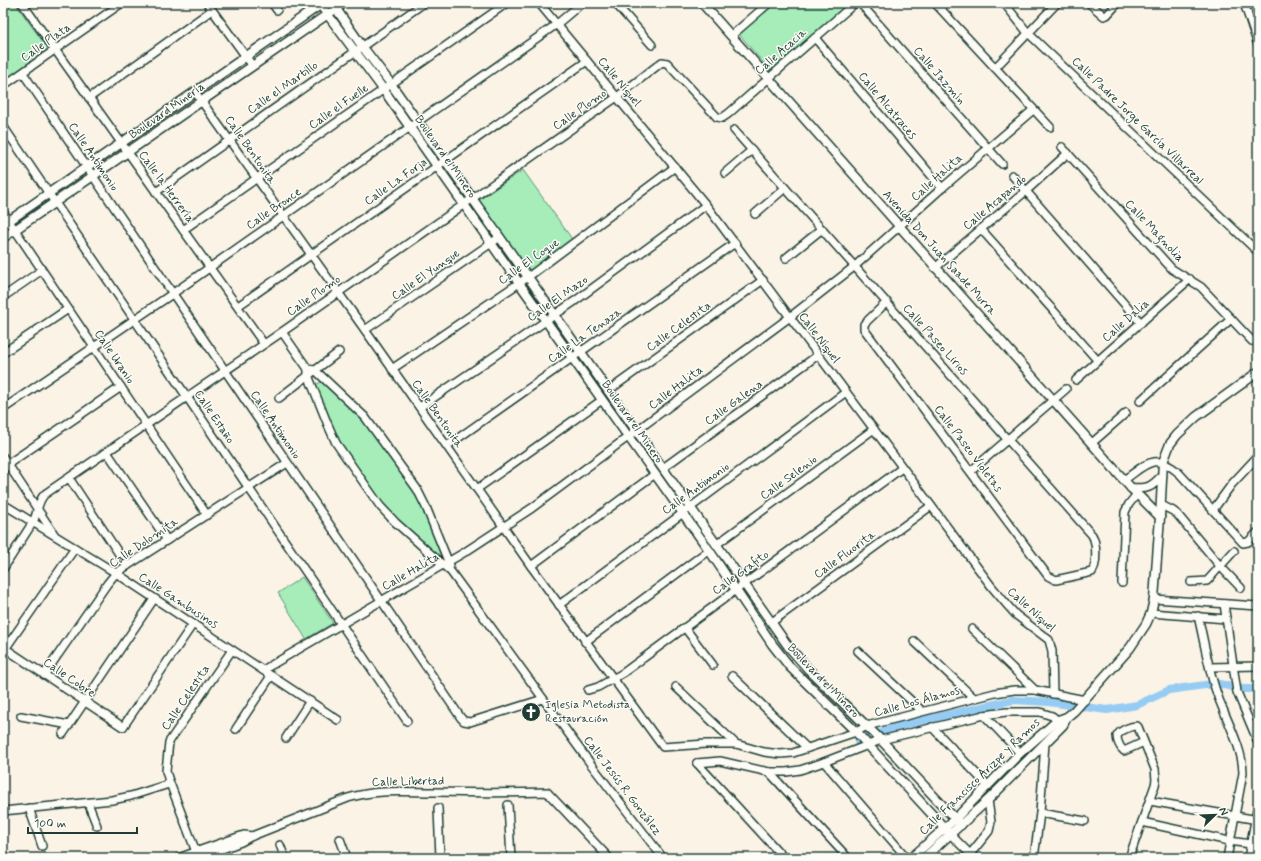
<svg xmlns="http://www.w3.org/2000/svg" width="1261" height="861" font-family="Mynerve,sans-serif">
  <rect width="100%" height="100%" fill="#faf3e6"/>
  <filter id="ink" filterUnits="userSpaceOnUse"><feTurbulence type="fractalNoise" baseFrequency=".025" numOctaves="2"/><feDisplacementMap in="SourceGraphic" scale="8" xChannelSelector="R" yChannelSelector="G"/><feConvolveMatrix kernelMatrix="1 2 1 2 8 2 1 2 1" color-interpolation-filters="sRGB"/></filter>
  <g filter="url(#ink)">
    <g fill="#a6edba" stroke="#629577">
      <polygon points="3,3 15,3 48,49 3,81"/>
      <polygon points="774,3 847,3 848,4 771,72 739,34"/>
      <polygon points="523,170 572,239 530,271 479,200"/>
      <polygon points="322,381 359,413 421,498 444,551 440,558 390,514 336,437 316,385"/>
      <polygon points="302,577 333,623 306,639 278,593"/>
    </g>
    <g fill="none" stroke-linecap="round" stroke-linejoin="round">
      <polyline stroke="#96ccf4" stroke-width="8" points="858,742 899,726 1013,700 1048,702 1107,710 1137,705 1169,690 1205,685 1219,684 1243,689 1258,689"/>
      <g stroke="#1f3d34" stroke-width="10">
        <g id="minor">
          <polyline points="22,3 264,344"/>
          <polyline points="207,3 252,65"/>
          <polyline points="272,3 277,10"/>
          <polyline points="539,3 706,205 992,587 1008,606 1016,615 1049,640 1052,651 1053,694"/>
          <polyline points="615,3 652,45"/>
          <polyline points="860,3 1002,164"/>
          <polyline points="935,3 1050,127"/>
          <polyline points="1004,3 1028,33 1258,252"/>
          <polyline points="1089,3 1104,16 1107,15 1118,3"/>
          <polyline points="1244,3 1258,45"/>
          <polyline points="731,36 769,3"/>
          <polyline points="815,38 942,188"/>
          <polyline points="995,68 1057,3"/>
          <polyline points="23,73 461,718 464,721 470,722 543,699"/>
          <polyline points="3,86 122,3"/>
          <polyline points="195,92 365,330 531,566 663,747 706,744 736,744 764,752 780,754 793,753 856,732 867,726 995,693 1014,690 1035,690 1085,700"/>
          <polyline points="89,98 212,10"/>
          <polyline points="3,126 407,721"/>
          <path d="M734,130l358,405c5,8 5,30 0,37l-36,8 -8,-4 -184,-247v-5l23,-22"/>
          <polyline points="1062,147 1172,269 1201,287 1252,341"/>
          <polyline points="725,173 752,150"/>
          <polyline points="1012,175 1141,323"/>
          <polyline points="156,192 424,3"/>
          <polyline points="3,212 207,515"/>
          <polyline points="755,214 785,188"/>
          <polyline points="981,229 1098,361"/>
          <polyline points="183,230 507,3"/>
          <polyline points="786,258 822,229"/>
          <polyline points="935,268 1026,191 1068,153"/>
          <polyline points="3,297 42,270"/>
          <polyline points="238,306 587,61"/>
          <polyline points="365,330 500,237"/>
          <polyline points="282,332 308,369 308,375 328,425 336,443 380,506 395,522 451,572 587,759 663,858"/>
          <polyline points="3,353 68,309"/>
          <polyline points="308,369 315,370 365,417 417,489 426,507 450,566"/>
          <polyline points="392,369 528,277 675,167"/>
          <polyline points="1076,380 1190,279"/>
          <polyline points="608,391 763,280"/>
          <polyline points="279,398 339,352"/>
          <polyline points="1140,401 1231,319"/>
          <polyline points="420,407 575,301 706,205"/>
          <polyline points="3,409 172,294 557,24 582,3"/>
          <polyline points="1092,443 1126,413"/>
          <polyline points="447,446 735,243"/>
          <polyline points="107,452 167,540"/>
          <polyline points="3,457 54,534"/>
          <polyline points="8,464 121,387"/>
          <polyline points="663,468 818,355"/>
          <polyline points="971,471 1066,389"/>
          <polyline points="69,478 127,566"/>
          <path d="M1124,480c23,-16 30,-28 55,-7l64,70 5,-1 10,-10"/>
          <polyline points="477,489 602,400"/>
          <polyline points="3,504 116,573 338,720"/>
          <polyline points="1161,505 1173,511 1177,514 1220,566 1241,588"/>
          <polyline points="1213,510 1232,484 1258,456"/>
          <polyline points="717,544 874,429"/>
          <polyline points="531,566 655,474"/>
          <path d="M3,569l30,-47c5,-9 4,-21 12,-28l237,-162 335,-235 45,-35 5,1 50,54 5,1 6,-4 127,-111"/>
          <polyline points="1191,582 1207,581 1234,551"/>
          <polyline points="1122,583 1125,512 1129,504 1137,494"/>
          <polyline points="1154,599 1258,606"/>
          <polyline points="1224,604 1237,692 1258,742"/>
          <polyline points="559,605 846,392"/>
          <polyline points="1151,613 1226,619"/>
          <path d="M1198,616c6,25 10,51 18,75 8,25 27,56 27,82l-16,85"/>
          <polyline points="772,622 931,506"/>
          <polyline points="685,628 713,665"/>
          <polyline points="972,629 1035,690"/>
          <polyline points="914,641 974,698"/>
          <polyline points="585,642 709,550"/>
          <polyline points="3,647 123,727 193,624"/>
          <polyline points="858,651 922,711"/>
          <polyline points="3,652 75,548"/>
          <polyline points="1210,667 1258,666"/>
          <polyline points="263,670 465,552 532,508 790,317 855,266 942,188 1033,110"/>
          <polyline points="44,675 107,584 116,573 287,463"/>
          <polyline points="732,676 807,748"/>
          <polyline points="676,687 736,744"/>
          <polyline points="588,690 598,687 623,673 902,468"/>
          <polyline points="984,715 1020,753"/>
          <polyline points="21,716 69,725"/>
          <polyline points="932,727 988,786"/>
          <polyline points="236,729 271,676"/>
          <polyline points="63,734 154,599"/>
          <polyline points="286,738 310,701"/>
          <polyline points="824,762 907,858"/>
          <polyline points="697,763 720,761 769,772 786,772 800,770 824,762 881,740 984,715 1006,712 1040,712 1052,716 1061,723"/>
          <polyline points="697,763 784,858"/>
          <polyline points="769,772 848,858"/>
          <polyline points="1150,801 1258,820"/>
          <polyline points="88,803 97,826"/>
          <polyline points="508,805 511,858"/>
          <polyline points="29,808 42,846"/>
          <polyline points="438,808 440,858"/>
          <polyline points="3,811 112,800 131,796 169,784"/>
          <polyline points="1040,813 1085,821"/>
          <polyline points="1142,822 1229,841 1258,845"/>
          <polyline points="950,834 970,854"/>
          <polyline points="340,839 347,858"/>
          <polyline points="280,845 285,858"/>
          <polyline points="196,852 168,778 166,771 169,742 232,650"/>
          <polyline points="178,858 238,837 244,835 252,836"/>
          <path d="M198,858l43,-16 11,-6 96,-38c29,-9 58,-6 88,-6 37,1 74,1 111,0l62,66"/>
          <polyline points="967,858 989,831 991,822 988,800"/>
          <polyline points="1034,858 1040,813 1045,743"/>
          <path d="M1129,858l26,-73 1,-5 -1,-11 -17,-42 -1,-1c-6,0 -17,4 -20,10 0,5 3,12 7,15l20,-9"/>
          <polyline points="1248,858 1258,805"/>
        </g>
      </g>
      <g stroke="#1f3d34" stroke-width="11">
        <g id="tertiary">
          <polyline points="319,3 383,89 519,283 709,550 772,644 790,667 856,732 950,834"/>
          <polyline points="332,3 362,46 391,84 528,277 788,646 809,670 881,740 961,825"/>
          <polyline points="702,3 1131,488 1160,517"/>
          <polyline points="3,225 323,3"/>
          <polyline points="3,238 344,3"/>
          <path d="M1131,488c16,1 20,0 31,-12"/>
          <polyline points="911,858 955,819 1020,753 1058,720 1067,717 1074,711 1130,648 1146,624 1151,613 1154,599 1160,517 1163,462 1170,444 1177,435 1196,417 1258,372"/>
          <polyline points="924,858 988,800 1063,725 1067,717"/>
        </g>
      </g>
      <use href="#minor" stroke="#fdfcf7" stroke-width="7"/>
      <use href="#tertiary" stroke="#fdfcf7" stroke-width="8"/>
    </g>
  </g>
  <defs>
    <g id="church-disc" transform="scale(1)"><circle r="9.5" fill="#1f3d34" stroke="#fdfcf7"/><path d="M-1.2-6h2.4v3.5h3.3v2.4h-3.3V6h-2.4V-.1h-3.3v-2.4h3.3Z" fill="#fff"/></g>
  </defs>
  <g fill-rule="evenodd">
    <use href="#church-disc" x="531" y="712"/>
  </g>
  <g text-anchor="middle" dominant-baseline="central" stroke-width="3" stroke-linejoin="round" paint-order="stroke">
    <g font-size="12" fill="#1f3d34" stroke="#fdfcf7">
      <text transform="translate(46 43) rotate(-35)">Calle Plata</text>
      <text transform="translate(781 52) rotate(-41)">Calle Acacia</text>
      <text transform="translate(939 76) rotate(49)">Calle Jazmín</text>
      <text transform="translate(619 82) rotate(50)">Calle Níquel</text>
      <text transform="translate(283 88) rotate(-35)">Calle el Martillo</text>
      <text transform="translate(887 106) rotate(50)">Calle Alcatraces</text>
      <text transform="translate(339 107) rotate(-35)">Calle el Fuelle</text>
      <text transform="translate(580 110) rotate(-35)">Calle Plomo</text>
      <text transform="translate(167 111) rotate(-35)">Boulevard Minería</text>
      <text transform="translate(1137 121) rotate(44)">Calle Padre Jorge García Villarreal</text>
      <text transform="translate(250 150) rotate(55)">Calle Bentonita</text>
      <text transform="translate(93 157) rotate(56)">Calle Antimonio</text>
      <text transform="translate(445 157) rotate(55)">Boulevard el Minero</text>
      <text transform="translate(937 178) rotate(-42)">Calle Halita</text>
      <text transform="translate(396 182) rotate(-35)">Calle La Forja</text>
      <text transform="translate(166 187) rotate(54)">Calle la Herrería</text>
      <text transform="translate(995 203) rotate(-40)">Calle Acapando</text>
      <text transform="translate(274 209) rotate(-35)">Calle Bronce</text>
      <text transform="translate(1154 231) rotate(47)">Calle Magnolia</text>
      <text transform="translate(939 253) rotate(48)">Avenida Don Juan Saade Murra</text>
      <text transform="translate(529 262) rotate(-35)">Calle El Coque</text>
      <text transform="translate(426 275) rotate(-35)">Calle El Yunque</text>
      <text transform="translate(314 296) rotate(-35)">Calle Plomo</text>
      <text transform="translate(558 299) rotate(-35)">Calle El Mazo</text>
      <text transform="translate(1126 321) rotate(-41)">Calle Dalia</text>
      <text transform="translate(679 327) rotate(-36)">Calle Celestita</text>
      <text transform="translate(585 336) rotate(-35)">Calle La Tenaza</text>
      <text transform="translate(819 338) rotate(53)">Calle Níquel</text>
      <text transform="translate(935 340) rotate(48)">Calle Paseo Lirios</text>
      <text transform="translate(114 357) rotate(56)">Calle Uranio</text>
      <text transform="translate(676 388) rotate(-37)">Calle Halita</text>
      <text transform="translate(734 403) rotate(-36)">Calle Galena</text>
      <text transform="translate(437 414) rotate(55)">Calle Bentonita</text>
      <text transform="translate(214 417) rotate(56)">Calle Estaño</text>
      <text transform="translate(632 422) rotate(55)">Boulevard el Minero</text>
      <text transform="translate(275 425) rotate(56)">Calle Antimonio</text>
      <text transform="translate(968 449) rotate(53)">Calle Paseo Violetas</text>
      <text transform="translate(789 478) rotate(-36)">Calle Selenio</text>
      <text transform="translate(696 489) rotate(-36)">Calle Antimonio</text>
      <text transform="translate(144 543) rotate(-34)">Calle Dolomita</text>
      <text transform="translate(845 555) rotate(-36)">Calle Fluorita</text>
      <text transform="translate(411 572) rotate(-30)">Calle Halita</text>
      <text transform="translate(741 573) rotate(-36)">Calle Grafito</text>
      <text transform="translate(178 601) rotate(33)">Calle Gambusinos</text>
      <text transform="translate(1031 610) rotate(42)">Calle Níquel</text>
      <text transform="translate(69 678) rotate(34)">Calle Cobre</text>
      <text transform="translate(823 681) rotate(46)">Boulevard el Minero</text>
      <text transform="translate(186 698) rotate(-56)">Calle Celestita</text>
      <text transform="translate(917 702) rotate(-15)">Calle Los Álamos</text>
      <text transform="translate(980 777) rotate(-44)">Calle Francisco Arizpe y Ramos</text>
      <text transform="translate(408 782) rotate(-1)">Calle Libertad</text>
      <text transform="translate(622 786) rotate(53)">Calle Jesús R. González</text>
    </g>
    <g font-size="12" fill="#1f3d34" stroke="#fdfcf7" text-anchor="start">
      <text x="545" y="705">Iglesia Metodista<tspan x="545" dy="14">Restauración</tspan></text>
    </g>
  </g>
  <rect width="1261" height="861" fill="none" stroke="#fdfcf7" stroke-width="16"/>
  <rect x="8" y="8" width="1245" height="845" fill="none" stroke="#1f3d34" stroke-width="1.5" filter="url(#ink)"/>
  <g transform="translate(1215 815) rotate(67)" stroke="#fdfcf7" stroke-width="3" paint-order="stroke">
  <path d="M0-3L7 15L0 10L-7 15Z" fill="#1f3d34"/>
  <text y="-6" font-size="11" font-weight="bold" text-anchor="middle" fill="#1f3d34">N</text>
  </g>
  <path d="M28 827v6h109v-6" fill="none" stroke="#1f3d34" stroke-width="2"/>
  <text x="34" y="827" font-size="12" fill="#1f3d34" stroke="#fdfcf7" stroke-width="3" paint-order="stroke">100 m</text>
</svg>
